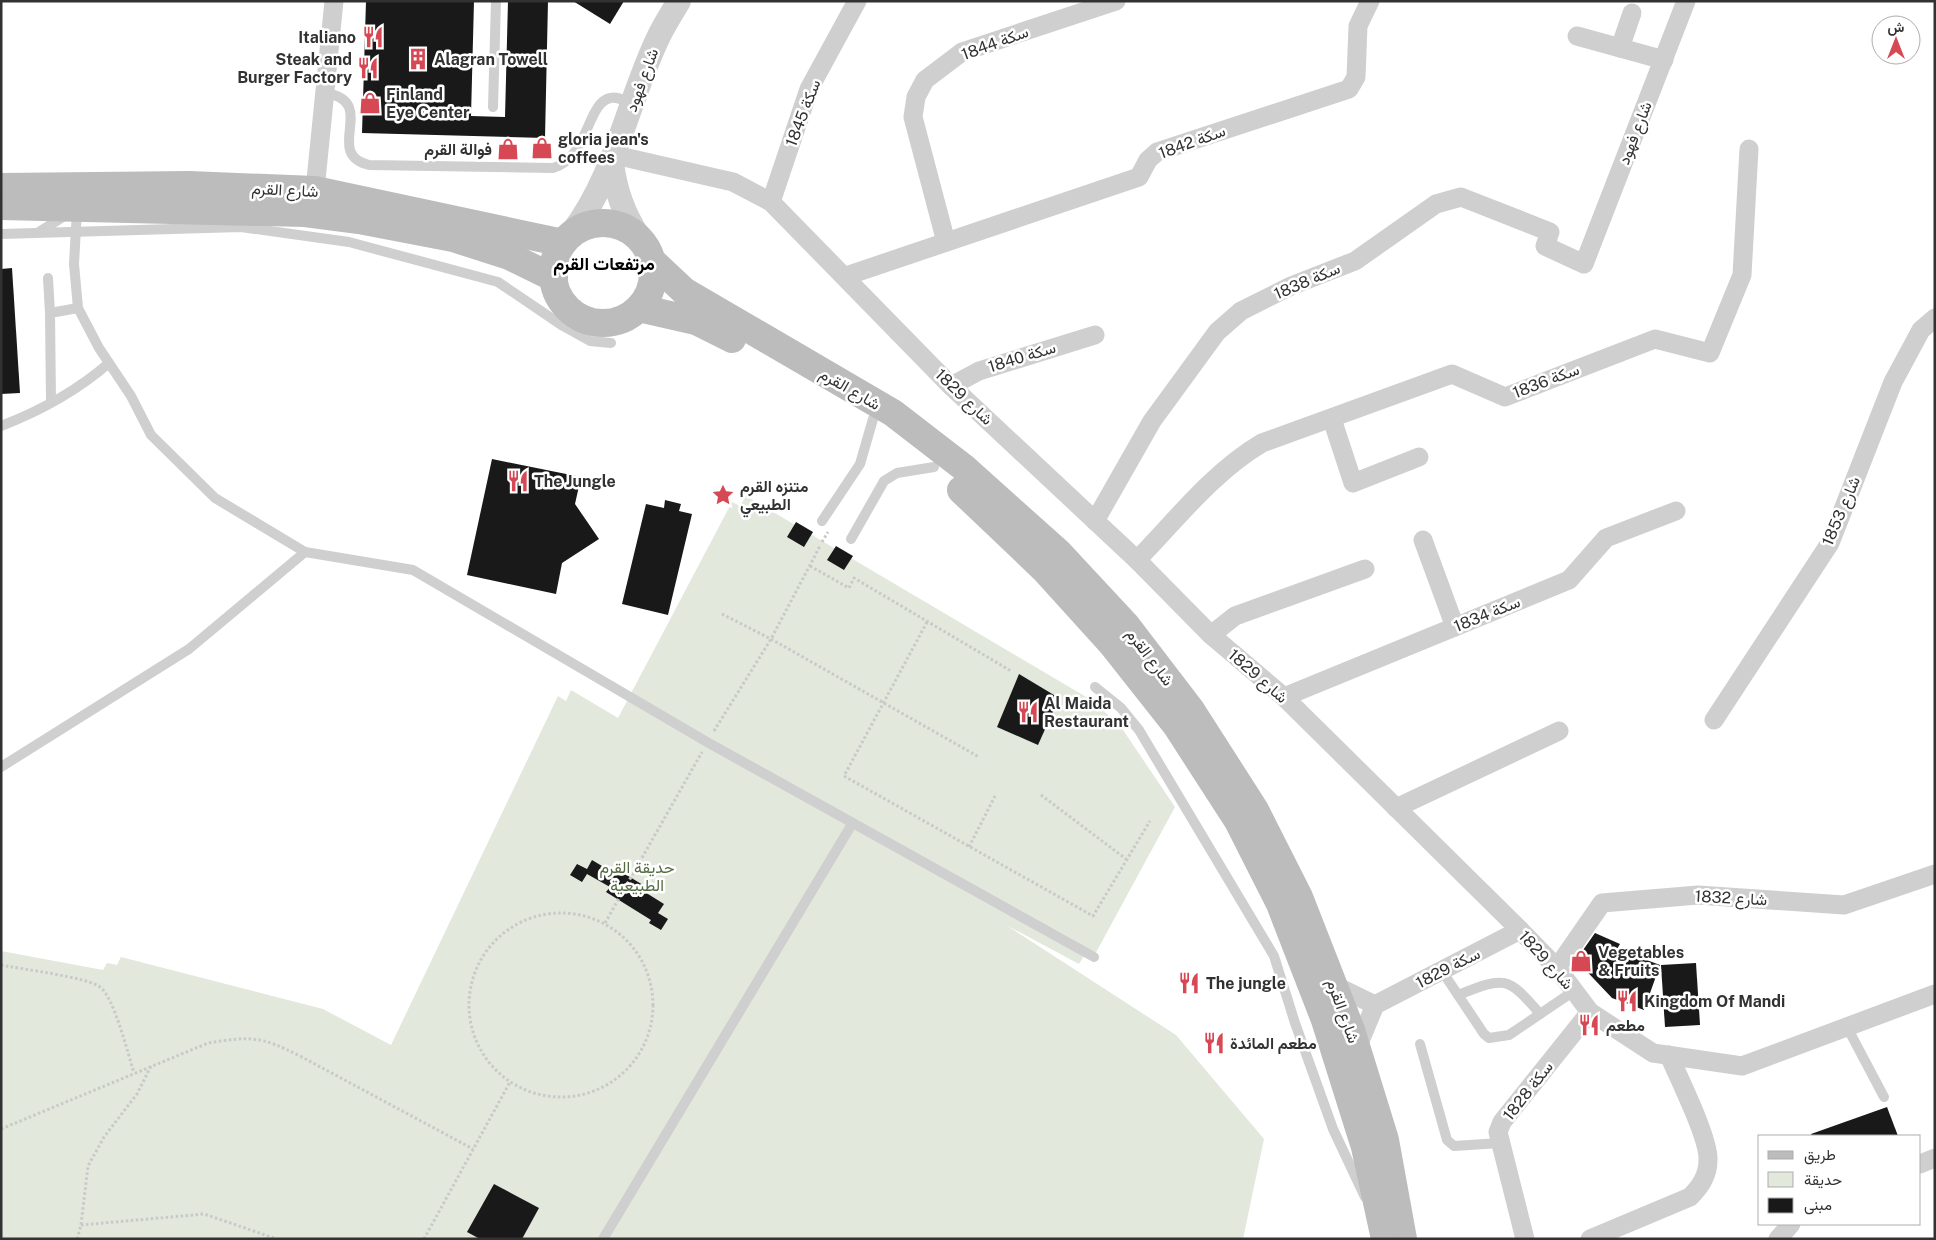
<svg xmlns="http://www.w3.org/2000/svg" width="1936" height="1240" font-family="'Public Sans',Vazirmatn,sans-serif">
  <rect width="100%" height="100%" fill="#fff"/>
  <polygon fill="#e2e8dc" points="746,496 1093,701 1121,727 1175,807 1093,958 1085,954 1079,964 1006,925 1176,1035 1264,1139 1243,1239 1,1239 1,951 103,970 107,963 117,965 121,957 323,1009 391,1045 558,696 566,701 571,690 618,718 732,502 740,506"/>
  <g fill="#191919">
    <polygon points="366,1 474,1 471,116 505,117 508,1 548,1 545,138 362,133"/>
    <polygon points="573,1 624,1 610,24"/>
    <polygon points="12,268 20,393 1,394 1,269"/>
    <polygon points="492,459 581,477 575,504 599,539 562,563 556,594 467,575"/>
    <polygon points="665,500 681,504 679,511 692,514 668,615 622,604 646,504 664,508"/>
    <polygon points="796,522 813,532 804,547 787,537"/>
    <polygon points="836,546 853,556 844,570 827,560"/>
    <polygon points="1019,674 1059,698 1038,745 997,727"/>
    <polygon points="592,860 617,875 620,871 643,885 640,889 664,904 658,913 668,919 661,930 649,923 651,920 606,892 610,887 587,874 582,882 570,875 577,864 587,869"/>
    <polygon points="1595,933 1620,944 1617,949 1660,965 1644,1010 1612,998 1576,960"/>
    <polygon points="1696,963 1700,1025 1665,1027 1661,965"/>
    <polygon points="1887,1107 1898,1136 1812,1136 1811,1134"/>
    <polygon points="494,1184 539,1208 522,1239 480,1239 467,1232"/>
  </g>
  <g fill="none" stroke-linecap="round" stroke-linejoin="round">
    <g stroke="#c9c9c9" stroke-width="3" stroke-dasharray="2.5 2.5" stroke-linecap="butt">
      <polyline points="822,542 828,532"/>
      <polyline points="810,566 849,588 854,578 1011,671"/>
      <polyline points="722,614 771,639 979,757"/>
      <polyline points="927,622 844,776 1093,916 1150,821"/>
      <polyline points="714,731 771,639 820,546"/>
      <polyline points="1041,795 1126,859"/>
      <polyline points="969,847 995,796"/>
      <circle cx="561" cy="1005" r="92"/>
      <polyline points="605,923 702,752"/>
      <path d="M1,965c19,4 86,12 99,22 14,10 28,67 34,86"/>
      <path d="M1,1129l207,-86c44,-7 52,-7 92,13l173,93"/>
      <polyline points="81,1225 204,1214 277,1239"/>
      <polyline points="77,1239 81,1225 88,1166 104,1137 137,1094 151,1066"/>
      <polyline points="424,1239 510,1082"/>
    </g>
    <g stroke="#cfcfcf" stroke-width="10">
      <path d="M325,93c55,8 -3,61 44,72l184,3c35,-10 34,-65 57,-70 8,-2 15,3 22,6"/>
      <polyline points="493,107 496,1"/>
      <polyline points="77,210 74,264 78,308 99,348 131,396 151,435 215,498 305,552 413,570 707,742 1094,957"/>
      <polyline points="39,232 66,215"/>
      <polyline points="1,234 241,227 349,242 498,282 563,326 590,341 611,343"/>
      <polyline points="48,278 50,313"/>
      <polyline points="51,402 50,313 78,308"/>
      <path d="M1,426c39,-15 77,-36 108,-63"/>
      <polyline points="822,521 860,464 873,419"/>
      <polyline points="851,539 884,481 897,473 934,467"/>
      <polyline points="1095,687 1121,708 1139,730 1274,956 1295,1023 1333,1129 1365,1197"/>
      <polyline points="1,767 189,649 305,552"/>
      <polyline points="1442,971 1484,1034 1489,1038 1509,1035 1574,991"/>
      <path d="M1458,995c46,-18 49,-20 82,19"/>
      <polyline points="1847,1027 1884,1097"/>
      <polyline points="1420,1044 1447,1140 1454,1146 1500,1143"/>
      <polyline points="603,1239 852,824"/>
    </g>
    <g stroke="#cfcfcf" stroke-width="19">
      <polyline points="1577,36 1664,60"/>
      <polyline points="1620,48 1632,13"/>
      <polyline points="615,155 733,182 771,202 951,386 1137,560 1211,635 1284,697 1520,930 1557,968 1590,1012 1653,1053 1742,1066 1935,994"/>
      <polyline points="315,190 334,1"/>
      <polyline points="771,202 809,89 857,1"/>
      <polyline points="946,242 913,117 916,97 925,80 962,52 1116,1"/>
      <polyline points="846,276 1139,177 1148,160 1157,152 1349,89 1356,77 1358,26 1370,1"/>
      <polyline points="951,386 979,371 1095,335"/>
      <polyline points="1332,419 1353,483 1419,457"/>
      <polyline points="1095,521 1152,421 1217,332 1241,311 1291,286 1355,261 1436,204 1461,197 1550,232 1545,246 1584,264 1686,1"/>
      <polyline points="1423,540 1455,627"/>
      <path d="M1137,560c39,-40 76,-88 125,-117l190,-69 53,23 150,-58 55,14 32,-78 7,-126"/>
      <polyline points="1211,635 1235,616 1365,569"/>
      <polyline points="1284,697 1569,580 1606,538 1676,511"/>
      <polyline points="1714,720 1830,543 1893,382 1921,330 1935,318"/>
      <polyline points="1396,808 1559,731"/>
      <polyline points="1557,968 1602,903 1698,895 1844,905 1935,874"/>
      <polyline points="1334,985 1375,1005"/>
      <polyline points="1357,1048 1375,1005 1520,930"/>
      <polyline points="1920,1164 1935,1158"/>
      <polyline points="1525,1239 1498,1132 1502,1122 1590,1012"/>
      <path d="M1590,1239l100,-42c10,-10 18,-21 18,-37 1,-22 -29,-81 -39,-105"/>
      <polyline points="1778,1239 1791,1224"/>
    </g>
    <g stroke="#cfcfcf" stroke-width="24">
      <path d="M612,162c3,28 11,51 27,75"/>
      <path d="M571,234c45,-59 56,-131 87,-196 6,-13 14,-25 21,-37"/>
    </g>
    <g stroke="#bcbcbc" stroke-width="28">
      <polyline points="1,187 189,185 315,190 563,243"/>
      <polyline points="1,206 305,213 359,220 453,238 509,256 554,278"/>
      <circle cx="603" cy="273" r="50"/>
      <polyline points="652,261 684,291 893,413 963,467 1059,553 1126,625 1191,710 1255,810 1299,897 1351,1030 1385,1140 1403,1239"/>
      <polyline points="639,308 696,321 732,339"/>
      <polyline points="961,490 1045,570 1112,644 1176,725 1238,821 1280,904 1325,1020 1365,1147 1385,1239"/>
    </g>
  </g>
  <defs>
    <g id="restaurant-bare" transform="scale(1.725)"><path d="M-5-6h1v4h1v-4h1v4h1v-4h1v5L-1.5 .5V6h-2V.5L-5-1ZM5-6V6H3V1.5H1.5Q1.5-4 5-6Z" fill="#d64853" stroke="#fff" stroke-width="2.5" paint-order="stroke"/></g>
    <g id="building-bare" transform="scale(1.725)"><path d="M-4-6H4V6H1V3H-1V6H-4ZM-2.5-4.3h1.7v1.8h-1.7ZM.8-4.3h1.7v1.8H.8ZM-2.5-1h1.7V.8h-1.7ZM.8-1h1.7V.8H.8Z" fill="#d64853" stroke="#fff" stroke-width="2.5" paint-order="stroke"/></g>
    <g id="shop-bare" transform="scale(1.725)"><path d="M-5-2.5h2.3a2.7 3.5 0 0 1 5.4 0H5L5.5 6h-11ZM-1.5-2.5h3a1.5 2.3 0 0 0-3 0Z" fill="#d64853" stroke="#fff" stroke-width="2.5" paint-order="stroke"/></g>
    <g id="sight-bare" transform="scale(1.725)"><path d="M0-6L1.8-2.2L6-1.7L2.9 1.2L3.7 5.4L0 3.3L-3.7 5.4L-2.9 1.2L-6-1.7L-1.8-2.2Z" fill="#d64853" stroke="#fff" stroke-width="2.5" paint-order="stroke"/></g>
  </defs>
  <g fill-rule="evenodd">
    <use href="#restaurant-bare" x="373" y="37"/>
    <use href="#building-bare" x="418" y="59"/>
    <use href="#restaurant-bare" x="368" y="68"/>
    <use href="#shop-bare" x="370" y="103"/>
    <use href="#shop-bare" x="542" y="148"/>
    <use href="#shop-bare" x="508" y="149"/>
    <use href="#restaurant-bare" x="518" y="481"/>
    <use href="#sight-bare" x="723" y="495"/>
    <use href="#restaurant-bare" x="1028" y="712"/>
    <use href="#shop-bare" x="1581" y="961"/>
    <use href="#restaurant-bare" x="1189" y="983"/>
    <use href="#restaurant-bare" x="1627" y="1001"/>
    <use href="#restaurant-bare" x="1589" y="1025"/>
    <use href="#restaurant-bare" x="1214" y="1043"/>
  </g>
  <g text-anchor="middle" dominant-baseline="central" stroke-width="5" stroke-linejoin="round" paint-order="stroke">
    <g font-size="16" font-weight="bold" fill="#323232" stroke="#fff" text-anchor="start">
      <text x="356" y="37" text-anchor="end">Italiano</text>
      <text x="352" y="59" text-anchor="end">Steak and<tspan x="352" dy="18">Burger Factory</tspan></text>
      <text x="434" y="59">Alagran Towell</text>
      <text x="386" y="94">Finland<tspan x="386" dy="18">Eye Center</tspan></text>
      <text x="558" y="139">gloria jean's<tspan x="558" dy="18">coffees</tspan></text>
      <text x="492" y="149" text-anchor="end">فوالة القرم</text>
      <text x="534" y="481">The Jungle</text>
      <text x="740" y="486">متنزه القرم<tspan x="740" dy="18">الطبيعي</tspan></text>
      <text x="1044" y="703">Al Maida<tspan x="1044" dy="18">Restaurant</tspan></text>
      <text x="1598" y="952">Vegetables<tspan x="1598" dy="18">&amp; Fruits</tspan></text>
      <text x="1206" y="983">The jungle</text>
      <text x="1644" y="1001">Kingdom Of Mandi</text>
      <text x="1606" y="1025">مطعم</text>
      <text x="1230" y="1043">مطعم المائدة</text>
    </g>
    <g font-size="16" fill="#323232" stroke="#fff">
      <text transform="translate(995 43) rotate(-20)">سكة 1844</text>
      <text transform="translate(642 80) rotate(-70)">شارع فهود</text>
      <text transform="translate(803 113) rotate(-69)">1845 سكة</text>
      <text transform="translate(1635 133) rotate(-69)">شارع فهود</text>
      <text transform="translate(1192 142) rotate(-20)">سكة 1842</text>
      <text transform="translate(285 190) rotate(3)">شارع القرم</text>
      <text transform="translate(1307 281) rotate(-23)">1838 سكة</text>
      <text transform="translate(1022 357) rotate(-17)">سكة 1840</text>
      <text transform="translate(1546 381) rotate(-21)">سكة 1836</text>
      <text transform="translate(850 389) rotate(30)">شارع القرم</text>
      <text transform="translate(964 397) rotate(44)">1829 شارع</text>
      <text transform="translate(1841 511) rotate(-67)">شارع 1853</text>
      <text transform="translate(1487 614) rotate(-22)">سكة 1834</text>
      <text transform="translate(1150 657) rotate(53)">شارع القرم</text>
      <text transform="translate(1258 676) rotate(41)">1829 شارع</text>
      <text transform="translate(1731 898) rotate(3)">1832 شارع</text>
      <text transform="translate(1546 960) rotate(48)">1829 شارع</text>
      <text transform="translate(1448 968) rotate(-27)">سكة 1829</text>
      <text transform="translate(1343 1011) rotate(70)">شارع القرم</text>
      <text transform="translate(1528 1091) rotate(-52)">سكة 1828</text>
    </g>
    <g font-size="16" fill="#566b43" stroke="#fff">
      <text x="637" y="867">حديقة القرم<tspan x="637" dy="18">الطبيعية</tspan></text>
    </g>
    <g font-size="18" font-weight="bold" fill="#000" stroke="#fff">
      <text x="604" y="263">مرتفعات القرم</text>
    </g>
  </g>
  <rect width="1936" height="1240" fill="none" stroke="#323232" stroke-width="5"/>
  <rect x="1758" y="1135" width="162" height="90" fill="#ffffff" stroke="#adadad"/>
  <rect x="1768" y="1151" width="25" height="8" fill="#bcbcbc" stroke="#adadad"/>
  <text x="1804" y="1160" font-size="15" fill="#323232">طريق</text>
  <rect x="1768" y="1172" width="25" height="15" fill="#e2e8dc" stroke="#adadad"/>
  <text x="1804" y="1185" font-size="15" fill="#323232">حديقة</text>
  <rect x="1768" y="1198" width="25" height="15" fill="#191919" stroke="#adadad"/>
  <text x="1804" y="1210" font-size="15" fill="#323232">مبنى</text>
  <g transform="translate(1896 40)"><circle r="24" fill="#ffffff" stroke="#adadad"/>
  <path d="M0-4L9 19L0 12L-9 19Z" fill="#d64853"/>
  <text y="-8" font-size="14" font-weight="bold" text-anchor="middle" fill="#323232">ش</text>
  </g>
</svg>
